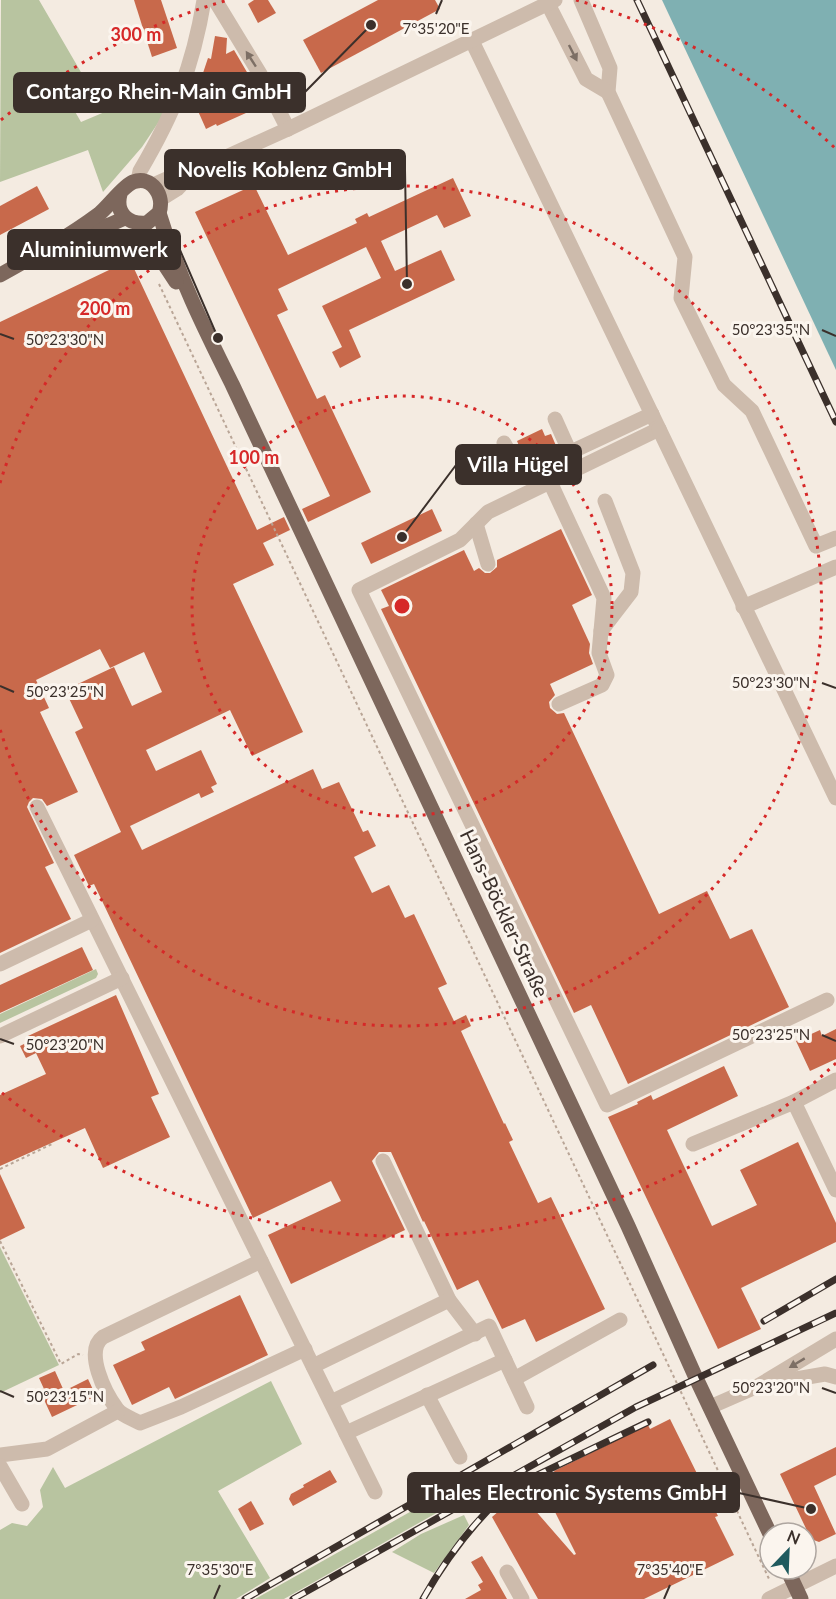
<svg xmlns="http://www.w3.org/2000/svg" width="836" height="1599" font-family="Lato,sans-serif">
  <rect width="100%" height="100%" fill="#f4ebe1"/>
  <g fill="#b8c4a0">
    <polygon points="1,0 39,0 89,86 66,96 81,122 178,81 168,108 142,147 103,192 88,150 0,182"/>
    <polygon points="96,969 98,974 96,978 0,1023 0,1014"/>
    <polygon points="0,1247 59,1365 0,1393"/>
    <polygon points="271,1381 302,1444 218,1491 270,1578 236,1599 0,1599 0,1530 12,1523 27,1526 43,1507 40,1490 53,1467 65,1488"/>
    <polygon points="449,1490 456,1502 284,1599 255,1599"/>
    <polygon points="464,1515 469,1525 434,1573 392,1552 421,1534"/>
  </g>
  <polygon fill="#7fb0b2" points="662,0 836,0 836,370"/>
  <g fill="#c8694b">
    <polygon points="134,0 161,0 177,48 152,57"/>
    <polygon points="254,0 268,0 276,13 258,23 248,4"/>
    <polygon points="378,0 435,0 440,9 321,73 303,40"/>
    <polygon points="215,36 227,38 226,54 234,50 251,79 264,105 217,126 216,124 206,129 194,102 193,92 227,81 203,73 208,58 211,59"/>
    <polygon points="453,178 471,216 444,228 437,215 381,241 395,271 441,250 455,280 349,330 361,357 340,368 332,352 342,347 322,306 381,278 366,247 278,289 288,310 277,315 317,399 325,395 371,492 308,522 302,509 330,496 195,212 254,185 288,255 357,223 355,219 367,213 369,217"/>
    <polygon points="37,186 49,209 0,235 0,206"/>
    <polygon points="130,260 257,530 284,517 290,530 263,543 274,565 233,584 303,732 252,756 230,710 146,750 156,771 201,750 217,784 211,787 214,792 201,798 199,793 130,826 142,850 313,769 322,789 339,782 363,832 368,830 376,846 354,857 372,893 389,885 405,918 414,914 447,984 438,988 454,1021 466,1015 471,1026 461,1031 504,1124 505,1123 513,1140 509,1142 538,1203 551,1197 605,1309 536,1342 525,1319 502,1329 478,1280 457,1290 424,1221 423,1222 391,1152 379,1152 372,1161 405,1230 291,1284 268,1235 341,1201 331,1181 253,1218 94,884 89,886 74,855 121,832 75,732 83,728 65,690 114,667 132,706 162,692 144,652 110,668 100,649 36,680 49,708 40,712 78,792 47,806 42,799 33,798 29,802 27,807 54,863 45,867 71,919 0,953 0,322"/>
    <polygon points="542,429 545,436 551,434 557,448 526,462 517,441"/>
    <polygon points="432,509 442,531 371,564 361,543"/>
    <polygon points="561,529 592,595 572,605 590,644 589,653 593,664 550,684 555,695 549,702 550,708 557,714 564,713 659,914 707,891 730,939 752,929 789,1007 628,1084 591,1005 574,1013 381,609 389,606 381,590 464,550 474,571 479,568 485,573 490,573 497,567 497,560"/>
    <polygon points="82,947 93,970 0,1013 0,985"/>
    <polygon points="116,995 159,1094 151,1097 170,1137 103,1168 85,1128 0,1166 0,1095 46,1074 36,1053 26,1058 20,1046 30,1041 28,1036"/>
    <polygon points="836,1029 836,1059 810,1071 796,1041 820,1030 822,1036"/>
    <polygon points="724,1066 738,1096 667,1130 712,1226 757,1205 740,1170 798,1142 836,1223 836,1242 741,1288 761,1329 718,1349 608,1117 638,1104 637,1102 651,1095 653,1100"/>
    <polygon points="0,1174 25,1228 0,1240"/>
    <polygon points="240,1295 268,1355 175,1399 169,1387 132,1405 113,1365 145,1350 141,1342"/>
    <polygon points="55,1371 64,1391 88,1379 96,1396 52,1417 40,1391 44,1389 39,1378"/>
    <polygon points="670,1419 718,1516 715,1517 734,1555 644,1599 538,1599 492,1517 520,1493 574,1555 576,1554 545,1492 560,1485 554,1471 648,1425 650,1429"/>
    <polygon points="836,1447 836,1475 814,1486 836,1534 819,1542 811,1539 780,1474"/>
    <polygon points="330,1470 337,1482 293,1506 289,1499 291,1494 304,1487 303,1485"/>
    <polygon points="251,1501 264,1524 250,1531 238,1509"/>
    <polygon points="482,1556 494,1576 507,1599 465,1599 481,1590 478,1585 483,1582 471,1562"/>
  </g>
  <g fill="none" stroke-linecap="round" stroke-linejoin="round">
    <g stroke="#b9a596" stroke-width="2" stroke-dasharray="3 3" stroke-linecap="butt">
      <polyline points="159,284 770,1581"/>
      <polyline points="0,1169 54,1143"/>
      <polyline points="0,1241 61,1364 78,1354 83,1355"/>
    </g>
    <g stroke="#cdbbac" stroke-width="15">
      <polyline points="215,0 260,74 288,129"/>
      <polyline points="581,0 610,68 608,92 685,257 681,298 724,385 752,411 816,546 836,538"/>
      <polyline points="548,4 586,79 608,92"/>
      <polyline points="472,41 659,429 488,512 460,540 359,590 607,1105 827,1000"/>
      <path d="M138,181l2,-10c34,-58 53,-104 64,-171"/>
      <polyline points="153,185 171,177 193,172 288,129 555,0"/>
      <polyline points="161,199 177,189 193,172"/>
      <polyline points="555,419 568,448 573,451 652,414"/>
      <polyline points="659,429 836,798"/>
      <polyline points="504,443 521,474 525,474 573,451"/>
      <polyline points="550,482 604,598 599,653 607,675 602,685 559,704"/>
      <polyline points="476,524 488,564"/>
      <polyline points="743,607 836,567"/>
      <polyline points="601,631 631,592 633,573 605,501"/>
      <polyline points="37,807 375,1492"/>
      <polyline points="0,964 92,920"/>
      <polyline points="0,1036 122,978"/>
      <polyline points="836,1080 794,1102 836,1190"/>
      <polyline points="693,1144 794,1102"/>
      <polyline points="383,1161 449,1300 475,1334"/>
      <path d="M261,1261l-158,76c-19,14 2,56 14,72 4,6 16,10 23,14l41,-16 124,-58"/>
      <polyline points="313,1366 449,1300"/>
      <polyline points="514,1379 620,1320"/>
      <polyline points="767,1384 825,1374 836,1377"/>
      <polyline points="427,1395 460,1457"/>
      <polyline points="331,1402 489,1326 527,1407"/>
      <polyline points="710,1407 758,1386 836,1339"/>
      <polyline points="346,1433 505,1360"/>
      <polyline points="0,1455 47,1449 118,1411"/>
      <polyline points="0,1466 22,1504"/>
      <polyline points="507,1572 522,1599"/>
      <polyline points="769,1599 836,1566"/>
    </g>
    <g stroke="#7d675c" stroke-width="15">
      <path d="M159,213c18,60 45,115 73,171l396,842 68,152 74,156"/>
      <polyline points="138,224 176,282"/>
      <polyline points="76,234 109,225 125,218"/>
      <path d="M0,275c34,-19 68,-38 99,-61 10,-8 24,-28 34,-32 19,-7 32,14 26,31l-12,10c-19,2 -32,-10 -27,-29"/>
      <polyline points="787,1569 801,1599"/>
    </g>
    <g stroke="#3b302b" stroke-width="7">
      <g id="rail">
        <polyline points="637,0 836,422"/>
        <polyline points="764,1321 836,1279"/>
        <polyline points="483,1501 648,1422"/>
        <polyline points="245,1599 653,1365"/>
        <polyline points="293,1599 636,1407 836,1313"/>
        <path d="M423,1599c22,-39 47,-72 79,-103"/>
      </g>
    </g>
    <use href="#rail" stroke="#fbf5ee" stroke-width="4.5" stroke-dasharray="14" stroke-linecap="butt"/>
  </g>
  <defs><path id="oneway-solid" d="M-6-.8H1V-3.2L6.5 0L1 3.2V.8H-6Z" transform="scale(1.5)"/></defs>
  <g fill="#7d6f65">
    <use href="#oneway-solid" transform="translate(573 53) rotate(63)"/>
    <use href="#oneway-solid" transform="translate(251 59) rotate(-123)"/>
    <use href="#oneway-solid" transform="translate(797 1363) rotate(149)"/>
  </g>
  <path fill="none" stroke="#3b302b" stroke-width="2" d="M436,14l6,-14M822,330l14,6M0,334l14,5M822,683l14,5M0,686l14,6M822,1035l14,6M0,1039l14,5M822,1388l14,5M0,1391l14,6M214,1599l6,-14M664,1599l6,-14"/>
  <g fill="none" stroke="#d62828" stroke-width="3" stroke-dasharray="3 6">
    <circle cx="402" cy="606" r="210"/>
    <path d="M0 483A420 420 0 1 1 0 729"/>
    <path d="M836 1063A630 630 0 0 1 1 1092M1 120A630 630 0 0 1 228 0M576 0A630 630 0 0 1 836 149"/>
  </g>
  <g text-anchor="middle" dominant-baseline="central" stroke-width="6" stroke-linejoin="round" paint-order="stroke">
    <g font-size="20" fill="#3b302b" stroke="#fbf5ee">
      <text transform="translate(505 913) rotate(65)">Hans-Böckler-Straße</text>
    </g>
  </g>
  <g font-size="15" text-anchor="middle" fill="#3b302b" stroke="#fbf5ee" stroke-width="6" stroke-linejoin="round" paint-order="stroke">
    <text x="436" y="34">7°35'20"E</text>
    <text x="771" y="335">50°23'35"N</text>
    <text x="65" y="345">50°23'30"N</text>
    <text x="771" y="688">50°23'30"N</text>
    <text x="65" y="697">50°23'25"N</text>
    <text x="771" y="1040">50°23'25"N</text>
    <text x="65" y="1050">50°23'20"N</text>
    <text x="771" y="1393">50°23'20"N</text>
    <text x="65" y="1402">50°23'15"N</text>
    <text x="220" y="1575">7°35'30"E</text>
    <text x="670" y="1575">7°35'40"E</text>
  </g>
  <circle cx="402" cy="606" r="9" fill="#d62828" stroke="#fbf5ee" stroke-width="3"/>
  <g font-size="18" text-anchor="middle" font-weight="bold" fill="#d62828" stroke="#fbf5ee" stroke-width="6" stroke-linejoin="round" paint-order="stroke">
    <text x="136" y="41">300 m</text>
    <text x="105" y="315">200 m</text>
    <text x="254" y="464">100 m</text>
  </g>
  <path fill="none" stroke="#3b302b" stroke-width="2" d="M371 25L305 92M407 284L405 170M218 338L180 250M402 537L456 465M811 1509L739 1493"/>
  <g fill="#3b302b" stroke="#fbf5ee" stroke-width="2">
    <circle cx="371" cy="25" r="6"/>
    <circle cx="407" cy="284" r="6"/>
    <circle cx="218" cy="338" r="6"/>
    <circle cx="402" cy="537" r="6"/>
    <circle cx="811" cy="1509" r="6"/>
  </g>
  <g fill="#3b302b" stroke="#3b302b" stroke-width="2">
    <rect x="14" y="73" width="291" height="39" rx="6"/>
    <rect x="165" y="150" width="240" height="39" rx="6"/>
    <rect x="8" y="230" width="172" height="39" rx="6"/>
    <rect x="456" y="445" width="125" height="39" rx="6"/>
    <rect x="408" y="1473" width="331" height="39" rx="6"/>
  </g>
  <g font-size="21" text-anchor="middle" font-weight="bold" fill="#fff">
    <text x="159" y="99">Contargo Rhein-Main GmbH</text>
    <text x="285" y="177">Novelis Koblenz GmbH</text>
    <text x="94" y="257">Aluminiumwerk</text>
    <text x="518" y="472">Villa Hügel</text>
    <text x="574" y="1500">Thales Electronic Systems GmbH</text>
  </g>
  <g transform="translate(788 1551) rotate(23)"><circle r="28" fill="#fbf5ee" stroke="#aea6a0" stroke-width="1.5"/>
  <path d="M0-4.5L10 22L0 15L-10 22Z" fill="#1f5a5e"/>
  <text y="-9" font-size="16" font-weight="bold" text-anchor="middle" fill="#3b302b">N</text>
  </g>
</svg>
